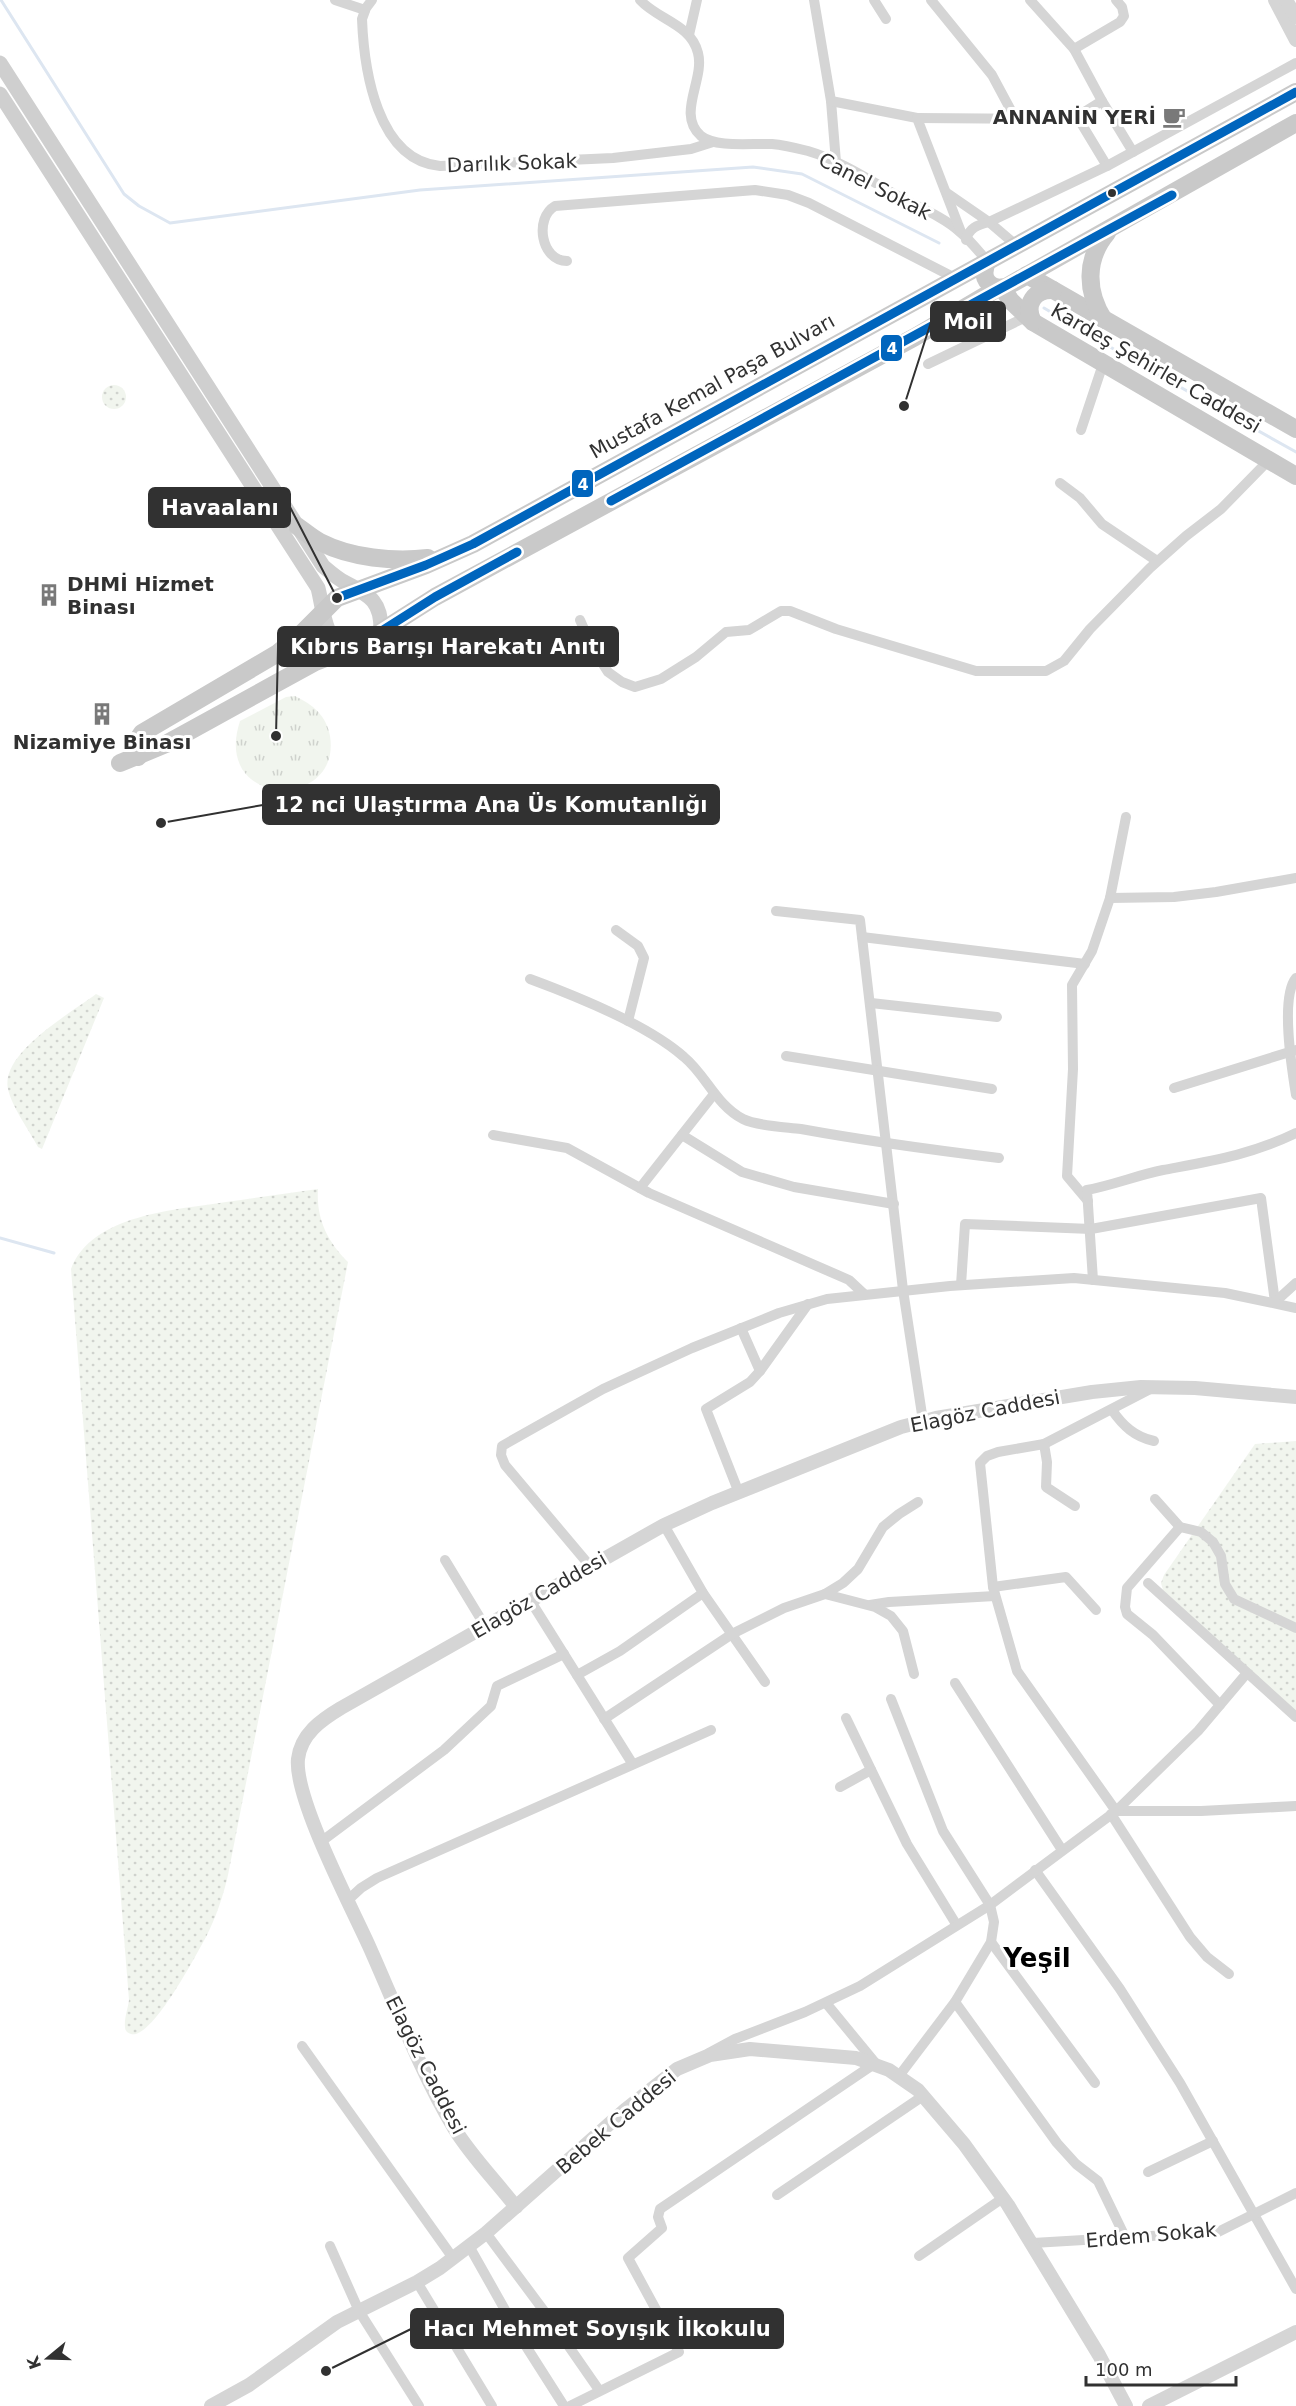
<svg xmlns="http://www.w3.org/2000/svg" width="1296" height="2406" font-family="'DejaVu Sans',sans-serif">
  <defs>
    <pattern id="grass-dots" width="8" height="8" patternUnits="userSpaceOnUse" patternTransform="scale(1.5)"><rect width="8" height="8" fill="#f1f5ee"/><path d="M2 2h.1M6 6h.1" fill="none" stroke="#cfd2cd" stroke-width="1.8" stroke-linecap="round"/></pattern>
    <pattern id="park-tufts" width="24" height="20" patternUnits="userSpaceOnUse" patternTransform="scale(1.5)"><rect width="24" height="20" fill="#f1f5ee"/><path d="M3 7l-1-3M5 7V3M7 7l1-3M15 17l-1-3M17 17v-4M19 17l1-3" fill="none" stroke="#cfd2cd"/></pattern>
  </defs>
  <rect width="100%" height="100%" fill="#fff"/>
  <g fill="url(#grass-dots)">
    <circle cx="114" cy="397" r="12"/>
    <path d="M96,994l8,4 -62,151 -4,-2c-8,-15 -27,-42 -30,-58 -8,-36 63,-76 88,-95z"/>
    <path d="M318,1189c-2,29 9,52 30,73l-120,613c-5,22 -12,42 -22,62 -9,16 -54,103 -75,97 -3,-1 -6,-3 -6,-7 -1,-8 3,-19 4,-27l-58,-731c21,-55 105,-59 155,-67 30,-4 61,-9 92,-13z"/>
    <polygon points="1296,1441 1296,1713 1163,1590 1161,1583 1164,1575 1255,1444"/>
  </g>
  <path fill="url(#park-tufts)" d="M295,696c18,9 31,19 35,40 12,75 -119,73 -90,-15l46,-24z"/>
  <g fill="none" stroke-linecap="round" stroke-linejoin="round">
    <g stroke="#dde6f1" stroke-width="3">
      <polyline points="1,0 124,194 139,206 170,223 420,190 753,167 802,174 939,243"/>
      <polyline points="1044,308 1139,364 1296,452"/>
      <polyline points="0,1238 54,1253"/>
    </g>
    <g stroke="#d5d5d5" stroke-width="10">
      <polyline points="335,0 365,10"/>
      <path d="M372,0l-6,8 -4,11c2,51 15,141 78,147l173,-8 78,-9 22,-7"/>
      <path d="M640,0c18,20 51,24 58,53 7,27 -22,61 3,83 15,12 51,7 71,8 12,1 24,4 36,7 34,10 66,32 97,49 18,9 40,18 55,32 10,8 19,20 28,30"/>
      <polyline points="814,0 831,101 836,162"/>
      <polyline points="874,0 886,19"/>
      <polyline points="931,0 992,75 1015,118"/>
      <polyline points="1030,0 1074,49 1102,101 1073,119"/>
      <polyline points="689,35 697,0"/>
      <polyline points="1074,49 1120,22 1124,16 1122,7 1116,0"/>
      <polyline points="831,101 917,118 961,232"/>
      <polyline points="1102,101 1133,152"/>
      <polyline points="917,118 1073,119 1081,123 1107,166"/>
      <polyline points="947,193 989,222 1017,246"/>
      <path d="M966,240c3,-12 11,-15 23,-18l118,-56 189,-103"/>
      <path d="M567,261c-26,0 -33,-43 -12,-55l200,-16 33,5 21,8 146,75"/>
      <polyline points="928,364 1026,317"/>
      <polyline points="1081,430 1103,364"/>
      <polyline points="1060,483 1080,498 1102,524 1157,561"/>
      <polyline points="580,620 592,647 608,672 622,682 635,687 661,679 696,657 726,632 749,630 781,611 790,611 836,629 976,671 1046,671 1064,661 1090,629 1150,568 1186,536 1221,509 1269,460"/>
      <polyline points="1110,898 1174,897 1216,892 1296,878"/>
      <polyline points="776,911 860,920 903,1290 923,1421"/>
      <polyline points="616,930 638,946 644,958 628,1021"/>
      <polyline points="862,937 1085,964"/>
      <path d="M1296,978c-16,19 -4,92 0,117"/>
      <path d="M530,979c46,17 117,45 154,78 22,18 32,48 59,62 14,7 42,8 58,10 66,12 132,21 198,29"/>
      <polyline points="871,1003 997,1017"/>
      <polyline points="786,1056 992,1089"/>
      <polyline points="1174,1088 1296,1050"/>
      <polyline points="493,1135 567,1148 649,1193 849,1280 864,1294"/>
      <polyline points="682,1135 742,1172 794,1187 894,1204"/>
      <polyline points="640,1188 714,1094"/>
      <polyline points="1088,1201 1067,1176 1073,1069 1072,985 1092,951 1110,898 1126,817"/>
      <path d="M1093,1280l-6,-90c26,-5 51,-15 76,-20 48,-9 88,-15 133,-37"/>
      <polyline points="961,1285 965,1224 1091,1229 1261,1198 1275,1302"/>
      <polyline points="1275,1302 1296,1283"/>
      <polyline points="741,1328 760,1371"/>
      <polyline points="1154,1387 1044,1444 998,1452 987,1456 980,1463 993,1587 1017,1671 1116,1811 1201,1811 1296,1806"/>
      <path d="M1112,1410c11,16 23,27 42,31"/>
      <polyline points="1044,1444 1047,1462 1046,1487 1075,1506"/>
      <polyline points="739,1493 706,1409 750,1382 760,1371 808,1304"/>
      <polyline points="1155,1499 1180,1527 1201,1532 1213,1542 1221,1556 1225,1584 1234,1599 1296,1628"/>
      <polyline points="664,1525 703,1593 765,1682"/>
      <polyline points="1180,1527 1127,1588 1125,1607 1127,1614 1153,1635 1220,1705"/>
      <polyline points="445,1560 485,1626"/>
      <polyline points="590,1566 505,1465 501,1455 502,1446 603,1389 692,1348 779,1313 827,1299 950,1286 1074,1278 1225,1293 1296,1308"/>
      <polyline points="1148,1583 1296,1717"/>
      <polyline points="993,1587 1066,1577 1096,1610"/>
      <polyline points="825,1594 843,1583 858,1569 883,1527 899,1514 918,1502"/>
      <polyline points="530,1600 632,1763"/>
      <polyline points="870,1605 889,1602 995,1596"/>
      <polyline points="577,1675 620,1651 703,1593"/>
      <polyline points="955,1683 1062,1850"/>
      <polyline points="891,1699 943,1831 990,1905 994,1922 991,1942 955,2002 899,2076"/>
      <polyline points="846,1718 907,1844 956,1924"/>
      <polyline points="604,1719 732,1634 784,1608 825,1594 875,1607 891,1616 903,1631 914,1674"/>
      <polyline points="840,1787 871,1770"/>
      <polyline points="1111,1814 1190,1937 1207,1957 1229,1974"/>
      <polyline points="322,1841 444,1750 491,1706 497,1686 564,1654"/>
      <polyline points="1035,1870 1120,1989 1180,2083 1296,2289"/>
      <polyline points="348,1900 361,1888 377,1878 711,1730"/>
      <polyline points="991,1942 1095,2083"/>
      <polyline points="955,2002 1057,2143 1076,2164 1098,2181 1126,2239"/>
      <polyline points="826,2003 877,2065"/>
      <polyline points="302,2046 453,2258"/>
      <polyline points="709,2053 735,2039 805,2012 860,1986 990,1905 1116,1811 1198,1731 1247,1673"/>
      <polyline points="1148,2172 1213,2141"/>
      <polyline points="777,2195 923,2096"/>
      <polyline points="486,2233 547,2315 599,2390"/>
      <polyline points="1033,2243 1218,2232 1296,2193"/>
      <polyline points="330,2246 359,2311 419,2406"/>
      <polyline points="469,2246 522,2340 564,2406"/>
      <polyline points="919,2256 1003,2198"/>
      <polyline points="417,2282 492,2406"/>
      <polyline points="570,2406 679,2352 628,2258 662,2228 658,2217 660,2209 874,2064"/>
    </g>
    <g stroke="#d5d5d5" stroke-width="14">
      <polyline points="1275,0 1296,40"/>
      <polyline points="1286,0 1296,17"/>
      <path d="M516,2207c-20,-26 -45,-51 -62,-79 -33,-55 -59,-124 -85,-182 -18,-40 -75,-148 -71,-187 3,-25 23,-39 43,-51l323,-183 48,-22 189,-76 35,-9 156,-26 49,-5 54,1 101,9"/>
      <polyline points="211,2406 249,2385 337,2322 417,2282 440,2268 486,2233 625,2110 677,2069 710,2055 750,2049 856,2058 889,2070 918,2090 964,2144 1008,2205 1099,2355 1126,2406"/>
      <polyline points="1149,2406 1296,2332"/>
    </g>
    <g stroke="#cfcfcf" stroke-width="15">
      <path d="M0,63l323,503c7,6 15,13 23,17 25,13 36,19 35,50"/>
      <path d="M0,94l318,494c6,24 5,46 26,62"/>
    </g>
    <g stroke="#c9c9c9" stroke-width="18">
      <path d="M987,262c-5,12 -3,22 11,26l8,-1 290,-164"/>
      <polyline points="1027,275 1296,429"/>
      <polyline points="1002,288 1011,301 1033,322 1296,476"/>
      <path d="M1104,320c-18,-28 -19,-61 3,-87"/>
      <path d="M1033,322c-9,-17 1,-33 20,-32"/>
      <path d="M297,526c7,5 15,12 23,16 31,16 74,20 108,16"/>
      <polyline points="138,757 136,742 142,733 278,653 301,634 337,598 426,565 473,544 1296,92"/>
      <polyline points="120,763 166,744 315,662 361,644 435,597 915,337 998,288"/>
    </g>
    <g stroke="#fff" stroke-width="14">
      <g id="bus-1">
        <polyline points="611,501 1172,195"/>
        <polyline points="337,598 426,565 473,544 1296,92"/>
        <polyline points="361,644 435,597 517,552"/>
      </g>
    </g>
    <use href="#bus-1" stroke="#0065bd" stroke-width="9"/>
  </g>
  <defs>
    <g id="cafe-bare" transform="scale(1.8)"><path d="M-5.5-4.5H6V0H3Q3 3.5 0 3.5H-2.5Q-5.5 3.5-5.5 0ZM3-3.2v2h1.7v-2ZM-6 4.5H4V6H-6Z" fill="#797979" stroke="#fff" stroke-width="2.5" paint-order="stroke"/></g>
    <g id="building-bare" transform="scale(1.8)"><path d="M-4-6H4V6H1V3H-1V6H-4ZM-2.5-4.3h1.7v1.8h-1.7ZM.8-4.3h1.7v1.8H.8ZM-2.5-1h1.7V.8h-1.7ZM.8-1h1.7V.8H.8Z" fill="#797979" stroke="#fff" stroke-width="2.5" paint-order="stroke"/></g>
  </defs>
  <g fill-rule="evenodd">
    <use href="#cafe-bare" x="1174" y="117"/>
    <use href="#building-bare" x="49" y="595"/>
    <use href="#building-bare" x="102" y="714"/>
  </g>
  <circle fill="#313131" stroke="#fff" stroke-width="2" cx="1112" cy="193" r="5"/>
  <g text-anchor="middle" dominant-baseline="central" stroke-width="6" stroke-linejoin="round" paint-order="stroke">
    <g font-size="20" font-weight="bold" fill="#313131" stroke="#fff" text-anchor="end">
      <text x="1156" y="117">ANNANİN YERİ</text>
      <text x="67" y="584" text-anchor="start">DHMİ Hizmet<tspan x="67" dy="23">Binası</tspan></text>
      <text x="102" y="742" text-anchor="middle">Nizamiye Binası</text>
    </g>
    <g font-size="20" fill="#313131" stroke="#fff">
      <text transform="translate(512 163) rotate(-2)">Darılık Sokak</text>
      <text transform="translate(875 186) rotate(27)">Canel Sokak</text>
      <text transform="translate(1156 368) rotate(30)">Kardeş Şehirler Caddesi</text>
      <text transform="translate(712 386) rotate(-29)">Mustafa Kemal Paşa Bulvarı</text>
      <text transform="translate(985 1411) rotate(-11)">Elagöz Caddesi</text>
      <text transform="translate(539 1595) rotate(-30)">Elagöz Caddesi</text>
      <text transform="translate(426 2065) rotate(63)">Elagöz Caddesi</text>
      <text transform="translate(616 2122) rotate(-40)">Bebek Caddesi</text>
      <text transform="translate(1151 2235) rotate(-5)">Erdem Sokak</text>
    </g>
    <g font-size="26" font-weight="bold" fill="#000" stroke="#fff">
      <text x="1037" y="1958">Yeşil</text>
    </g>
  </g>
  <path fill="none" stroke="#313131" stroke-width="2" d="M904 406L931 322M337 598L290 507M276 736L278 647M161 823L263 805M326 2371L411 2329"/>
  <g fill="#313131" stroke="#fff" stroke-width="2">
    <circle cx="904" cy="406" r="6"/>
    <circle cx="337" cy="598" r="6"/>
    <circle cx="276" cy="736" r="6"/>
    <circle cx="161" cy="823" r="6"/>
    <circle cx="326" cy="2371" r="6"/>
  </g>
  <g fill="#313131" stroke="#313131" stroke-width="2">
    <rect x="931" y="302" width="74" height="39" rx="6"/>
    <rect x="149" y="488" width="141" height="39" rx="6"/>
    <rect x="278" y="627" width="340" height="39" rx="6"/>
    <rect x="263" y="785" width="456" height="39" rx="6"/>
    <rect x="411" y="2309" width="372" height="39" rx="6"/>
  </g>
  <g font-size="21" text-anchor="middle" font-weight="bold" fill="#fff">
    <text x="968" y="329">Moil</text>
    <text x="220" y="515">Havaalanı</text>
    <text x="448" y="654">Kıbrıs Barışı Harekatı Anıtı</text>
    <text x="491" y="812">12 nci Ulaştırma Ana Üs Komutanlığı</text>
    <text x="597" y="2336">Hacı Mehmet Soyışık İlkokulu</text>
  </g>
  <g stroke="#fff" stroke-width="2">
    <rect x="880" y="334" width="23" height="28" rx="6" fill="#0065bd"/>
    <rect x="571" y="469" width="23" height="29" rx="6" fill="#0065bd"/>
  </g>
  <g font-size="16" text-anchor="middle" font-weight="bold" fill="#fff">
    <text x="892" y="354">4</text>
    <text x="583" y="490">4</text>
  </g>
  <g transform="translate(48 2358) rotate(251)" stroke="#ffffff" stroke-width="4.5" paint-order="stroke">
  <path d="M0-4.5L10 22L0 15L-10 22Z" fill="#313131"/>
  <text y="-9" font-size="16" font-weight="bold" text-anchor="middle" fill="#313131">K</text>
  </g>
  <path d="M1086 2376v9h150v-9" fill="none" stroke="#313131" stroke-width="3"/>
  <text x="1095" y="2376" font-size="18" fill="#313131" stroke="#ffffff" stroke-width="4.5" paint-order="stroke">100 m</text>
</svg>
